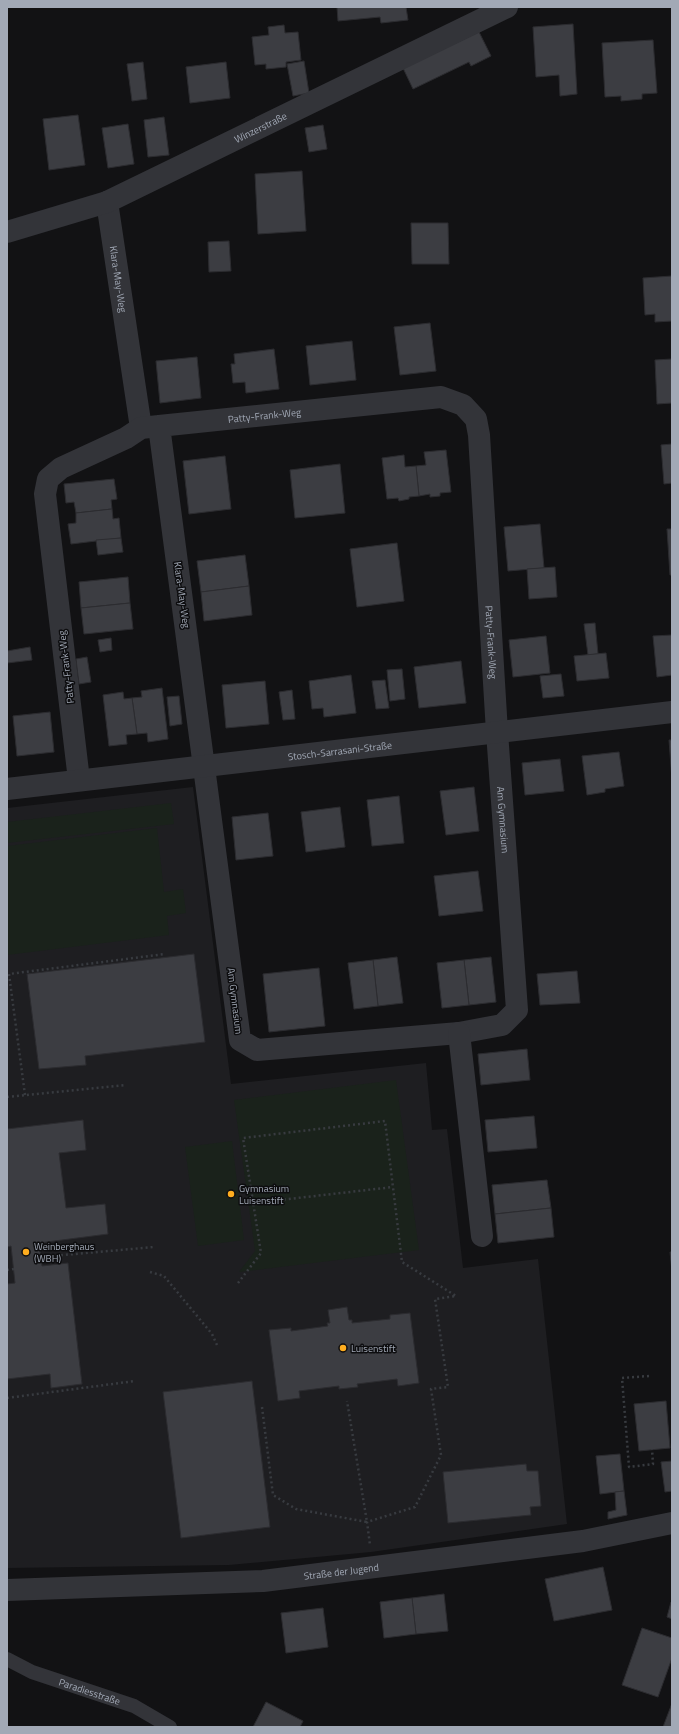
<svg xmlns="http://www.w3.org/2000/svg" width="679" height="1734" font-family="'Titillium Web',sans-serif">
  <rect width="100%" height="100%" fill="#121214"/>
  <polygon fill="#1e1e21" points="193,787 231,1084 426,1063 432,1130 447,1129 463,1268 538,1259 567,1524 371,1552 229,1565 7,1568 7,808"/>
  <g fill="#1a221b">
    <polygon points="171,803 174,824 7,843 7,822"/>
    <polygon points="157,828 164,892 183,889 186,913 167,916 169,935 7,955 7,846"/>
    <polygon points="396,1080 419,1250 239,1272 255,1251 234,1100"/>
    <polygon points="232,1141 244,1240 198,1246 185,1147"/>
  </g>
  <g fill="#3c3d42" stroke="#2c2c30">
    <polygon points="337,7 406,7 408,20 381,23 380,17 338,21"/>
    <polygon points="573,24 577,94 560,96 559,75 536,77 533,27"/>
    <polygon points="284,25 285,33 298,32 301,60 286,62 286,67 266,69 266,64 255,65 252,37 269,35 268,27"/>
    <polygon points="479,32 491,56 471,66 469,62 413,89 403,68"/>
    <polygon points="653,40 657,93 642,94 642,99 621,101 621,96 605,97 602,43"/>
    <polygon points="304,61 309,93 293,96 287,64"/>
    <polygon points="143,62 147,99 132,101 127,64"/>
    <polygon points="226,62 230,98 190,103 186,67"/>
    <polygon points="78,115 85,165 49,170 43,119"/>
    <polygon points="164,117 169,155 148,157 144,120"/>
    <polygon points="128,124 134,164 108,168 102,128"/>
    <polygon points="323,125 327,149 309,152 305,128"/>
    <polygon points="302,171 306,231 258,234 255,174"/>
    <polygon points="411,223 448,223 449,264 412,264"/>
    <polygon points="229,241 231,271 209,272 208,242"/>
    <polygon points="672,276 672,321 655,322 655,314 645,315 643,278"/>
    <polygon points="430,323 436,371 400,375 394,327"/>
    <polygon points="352,341 356,380 310,385 306,346"/>
    <polygon points="274,349 279,389 246,393 245,382 233,383 231,364 235,364 234,354"/>
    <polygon points="197,357 201,398 160,403 156,361"/>
    <polygon points="672,359 672,403 657,404 655,360"/>
    <polygon points="672,444 672,483 664,484 661,445"/>
    <polygon points="446,450 451,492 440,493 440,496 430,497 430,494 419,496 416,466 426,465 424,452"/>
    <polygon points="404,455 405,467 416,466 419,496 409,497 409,499 399,501 398,498 387,499 382,458"/>
    <polygon points="225,456 231,509 189,514 183,461"/>
    <polygon points="340,464 345,513 295,518 290,470"/>
    <polygon points="114,479 117,499 111,500 112,509 76,513 74,502 66,503 64,484"/>
    <polygon points="112,509 113,519 119,518 121,538 71,544 68,524 76,523 76,513"/>
    <polygon points="540,524 544,568 508,571 504,527"/>
    <polygon points="667,529 672,529 672,575 670,575"/>
    <polygon points="121,538 123,552 98,555 96,540"/>
    <polygon points="397,543 404,601 357,607 350,549"/>
    <polygon points="245,555 249,586 201,592 197,561"/>
    <polygon points="555,567 557,597 529,599 527,569"/>
    <polygon points="128,577 130,603 81,608 79,582"/>
    <polygon points="249,586 252,615 204,621 201,592"/>
    <polygon points="130,603 133,629 84,634 81,608"/>
    <polygon points="595,623 598,654 588,655 584,624"/>
    <polygon points="672,635 672,675 657,677 653,636"/>
    <polygon points="546,636 550,673 513,677 509,640"/>
    <polygon points="111,638 112,650 100,652 98,640"/>
    <polygon points="30,647 32,660 7,663 7,651"/>
    <polygon points="606,653 609,678 577,681 574,656"/>
    <polygon points="87,657 91,682 79,684 76,659"/>
    <polygon points="461,661 466,703 419,708 414,667"/>
    <polygon points="402,669 405,699 390,701 387,670"/>
    <polygon points="561,674 564,696 543,698 540,676"/>
    <polygon points="351,675 356,713 324,717 323,708 312,709 309,681"/>
    <polygon points="385,680 389,708 376,709 372,681"/>
    <polygon points="265,681 269,724 226,728 222,685"/>
    <polygon points="162,688 168,739 148,742 147,733 137,734 132,698 142,697 141,691"/>
    <polygon points="292,690 295,719 283,720 279,692"/>
    <polygon points="123,692 124,699 132,698 137,734 126,735 127,744 109,746 103,695"/>
    <polygon points="179,696 182,724 170,726 167,697"/>
    <polygon points="50,712 54,752 17,756 13,716"/>
    <polygon points="669,740 672,740 672,780"/>
    <polygon points="619,752 624,786 605,789 605,792 587,795 582,756"/>
    <polygon points="560,759 564,791 525,795 522,763"/>
    <polygon points="474,787 479,831 446,835 440,791"/>
    <polygon points="399,796 404,843 372,846 367,800"/>
    <polygon points="340,807 345,847 306,852 301,812"/>
    <polygon points="268,813 273,856 236,860 232,817"/>
    <polygon points="478,871 483,911 439,916 434,876"/>
    <polygon points="194,954 205,1042 85,1056 86,1065 39,1069 27,974"/>
    <polygon points="397,957 403,1003 378,1006 373,960"/>
    <polygon points="491,957 496,1002 469,1005 464,960"/>
    <polygon points="373,960 378,1006 354,1009 348,963"/>
    <polygon points="464,960 469,1005 442,1008 437,963"/>
    <polygon points="319,968 325,1026 269,1032 263,974"/>
    <polygon points="577,971 580,1003 540,1005 537,974"/>
    <polygon points="527,1049 530,1080 481,1085 478,1054"/>
    <polygon points="534,1116 537,1148 488,1152 485,1120"/>
    <polygon points="83,1120 86,1150 59,1153 66,1208 105,1204 108,1234 39,1243 42,1266 68,1263 82,1384 51,1388 50,1374 7,1379 7,1284 15,1283 11,1246 7,1247 7,1129"/>
    <polygon points="547,1180 551,1208 495,1214 492,1185"/>
    <polygon points="551,1208 554,1237 498,1243 495,1214"/>
    <polygon points="670,1252 672,1252 672,1271"/>
    <polygon points="347,1307 349,1320 352,1320 352,1323 390,1319 390,1315 410,1313 419,1383 398,1386 397,1379 357,1384 358,1387 339,1389 339,1386 299,1391 300,1398 278,1401 269,1330 291,1328 291,1331 328,1326 327,1323 330,1323 328,1310"/>
    <polygon points="252,1381 270,1527 181,1538 163,1392"/>
    <polygon points="666,1401 670,1448 639,1451 634,1404"/>
    <polygon points="620,1454 624,1491 600,1494 596,1456"/>
    <polygon points="672,1461 672,1491 665,1492 661,1462"/>
    <polygon points="526,1464 527,1471 538,1471 541,1506 530,1507 531,1515 448,1523 443,1472"/>
    <polygon points="624,1491 627,1515 608,1519 608,1512 616,1510 615,1492"/>
    <polygon points="603,1567 612,1610 554,1621 545,1579"/>
    <polygon points="444,1594 448,1631 416,1634 412,1598"/>
    <polygon points="412,1598 416,1634 384,1638 380,1602"/>
    <polygon points="671,1602 672,1603 672,1619 667,1617"/>
    <polygon points="323,1608 328,1647 286,1653 281,1613"/>
    <polygon points="642,1628 672,1638 672,1658 658,1697 622,1685"/>
    <polygon points="266,1702 303,1721 300,1727 253,1727"/>
    <polygon points="672,1703 672,1727 663,1727 671,1706"/>
  </g>
  <g fill="none" stroke-linecap="round" stroke-linejoin="round">
    <g stroke="#383b40" stroke-width="2.5" stroke-dasharray="2 3" stroke-linecap="butt">
      <polyline points="25,1095 9,974 165,954"/>
      <polyline points="7,1097 126,1085"/>
      <polyline points="254,1203 393,1187"/>
      <polyline points="41,1257 154,1247"/>
      <polyline points="7,1270 14,1269"/>
      <polyline points="150,1272 164,1276 212,1334 217,1345"/>
      <polyline points="238,1283 261,1253 243,1138 385,1121 402,1262 456,1296 435,1299 448,1387 431,1389 441,1455 415,1507 367,1522 370,1545"/>
      <polyline points="649,1376 622,1378 629,1467 653,1464 652,1449"/>
      <polyline points="7,1398 135,1381"/>
      <polyline points="262,1407 273,1495 296,1509 367,1522 347,1401"/>
    </g>
    <path stroke="#333439" stroke-width="14" id="s1" d="M7,1659l25,13 102,34 36,21"/>
    <g stroke="#333439" stroke-width="22">
      <path id="s2" d="M107,202l34,226"/>
      <path id="s3" d="M7,232l100,-30 400,-195"/>
      <path id="s4" d="M79,780l-34,-286 3,-15 13,-11 65,-30 15,-10 18,-2 282,-29 22,8 13,14 3,16 18,297 20,278 -15,15 -43,8 -202,17 -17,-10 -81,-614"/>
      <path id="s5" d="M7,789l665,-77"/>
      <polyline points="459,1033 482,1236"/>
      <path id="s6" d="M7,1590l256,-9 320,-40 89,-18"/>
    </g>
  </g>
  <g fill="#ffad1f" stroke="#0d0d0f" stroke-width="1.5">
    <circle cx="231" cy="1194" r="4"/>
    <circle cx="26" cy="1252" r="4"/>
    <circle cx="343" cy="1348" r="4"/>
  </g>
  <g text-anchor="middle" dominant-baseline="central" stroke-width="3" stroke-linejoin="round" paint-order="stroke">
    <g font-size="10" fill="#a2a9b6" stroke="#0d0d0f">
      <text stroke="none"><textPath href="#s3" startOffset="275">Winzerstraße</textPath></text>
      <text stroke="none"><textPath href="#s2" startOffset="78">Klara-May-Weg</textPath></text>
      <text stroke="none"><textPath href="#s4" startOffset="534">Patty-Frank-Weg</textPath></text>
      <text transform="translate(182 595) rotate(82)">Klara-May-Weg</text>
      <text stroke="none"><textPath href="#s4" startOffset="978">Patty-Frank-Weg</textPath></text>
      <text transform="translate(66 667) rotate(-97)">Patty-Frank-Weg</text>
      <text stroke="none"><textPath href="#s5" startOffset="335">Stosch-Sarrasani-Straße</textPath></text>
      <text stroke="none"><textPath href="#s4" startOffset="1156">Am Gymnasium</textPath></text>
      <text transform="translate(235 1001) rotate(83)">Am Gymnasium</text>
      <text stroke="none"><textPath href="#s6" startOffset="335">Straße der Jugend</textPath></text>
      <text stroke="none"><textPath href="#s1" startOffset="89">Paradiesstraße</textPath></text>
    </g>
    <g font-size="10" fill="#a2a9b6" stroke="#0d0d0f" text-anchor="start">
      <text x="239" y="1188">Gymnasium<tspan x="239" dy="12">Luisenstift</tspan></text>
      <text x="34" y="1246">Weinberghaus<tspan x="34" dy="12">(WBH)</tspan></text>
      <text x="351" y="1348">Luisenstift</text>
    </g>
  </g>
  <rect width="679" height="1734" fill="none" stroke="#a2a9b6" stroke-width="16"/>
</svg>
